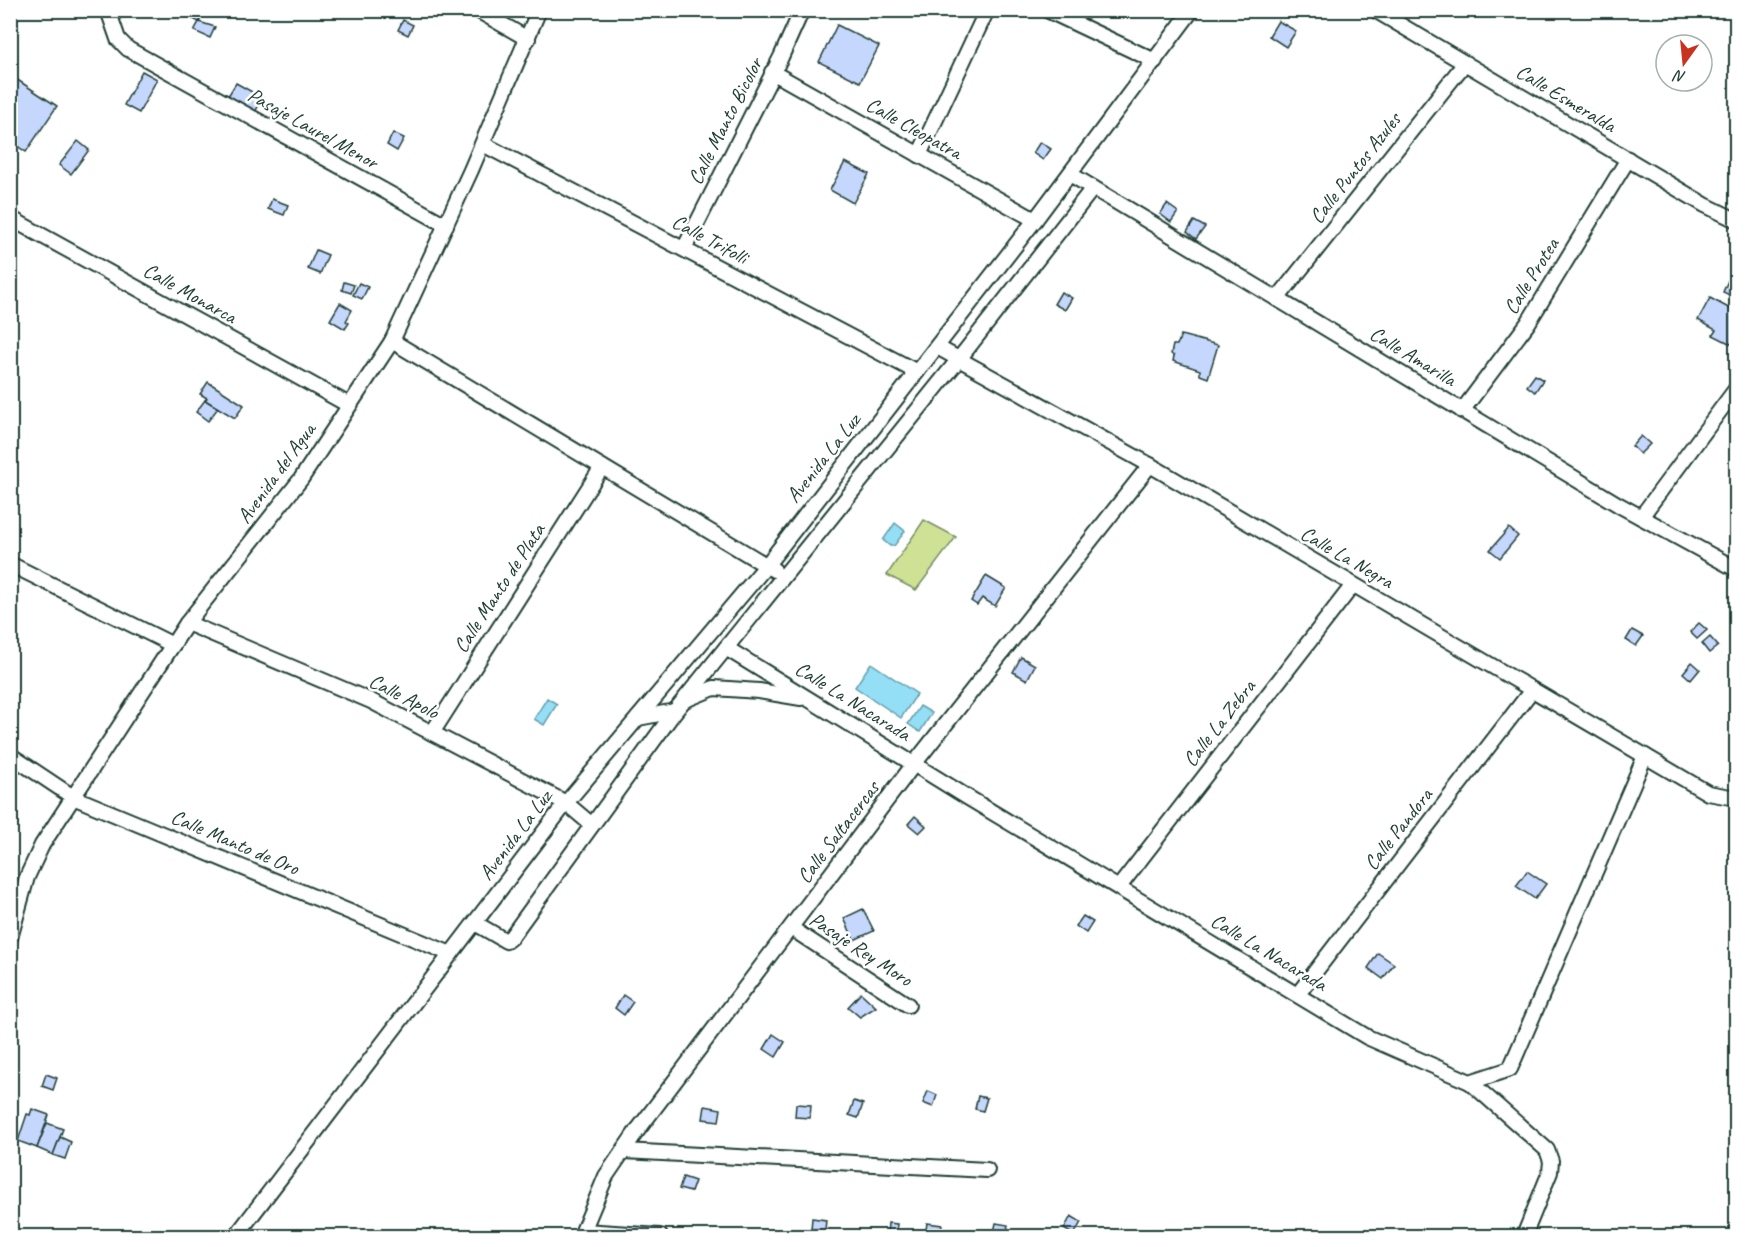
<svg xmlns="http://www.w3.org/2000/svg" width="1747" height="1247" font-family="Caveat,sans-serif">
  <rect width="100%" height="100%" fill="#fff"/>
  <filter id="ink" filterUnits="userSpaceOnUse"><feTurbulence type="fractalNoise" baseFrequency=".0167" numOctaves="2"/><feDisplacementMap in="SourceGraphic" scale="12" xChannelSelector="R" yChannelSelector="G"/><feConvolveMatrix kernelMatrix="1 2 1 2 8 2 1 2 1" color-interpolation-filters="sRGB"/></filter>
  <g filter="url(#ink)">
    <polygon fill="#cfe195" stroke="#778f64" stroke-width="1.5" points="924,520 956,537 916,590 887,575"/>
    <g fill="#94def6" stroke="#659ea8" stroke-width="1.5">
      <polygon points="895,523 905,531 894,546 890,546 883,540"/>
      <polygon points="871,663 917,694 901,718 855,687"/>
      <polygon points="547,698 557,704 544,725 534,719"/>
      <polygon points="920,706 932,713 920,732 908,724"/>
    </g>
    <g fill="#c5d7fd" stroke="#1f3d34" stroke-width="1.5">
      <polygon points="197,10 206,10 199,22 193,19"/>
      <polygon points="403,20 413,25 408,35 398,30"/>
      <polygon points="1278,21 1296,31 1286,47 1269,36"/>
      <polygon points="199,22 215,27 210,38 194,31"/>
      <polygon points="837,25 879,46 860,82 819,62"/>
      <polygon points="142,71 157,79 139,113 124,105"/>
      <polygon points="16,79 57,106 26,152 10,141 10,88"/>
      <polygon points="236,83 263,98 255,112 228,96"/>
      <polygon points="393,133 404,138 397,151 387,145"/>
      <polygon points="78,141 89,150 71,174 59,165"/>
      <polygon points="1040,142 1051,149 1043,160 1033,153"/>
      <polygon points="845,162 869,174 853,203 830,190"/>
      <polygon points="272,199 288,205 284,215 268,209"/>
      <polygon points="1167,204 1178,212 1171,222 1160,214"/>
      <polygon points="1194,221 1205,227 1196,239 1187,232"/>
      <polygon points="316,250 328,255 320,274 308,269"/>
      <polygon points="1730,276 1736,279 1736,298 1723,292"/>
      <polygon points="344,282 354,285 351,293 342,290"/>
      <polygon points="359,283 368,287 362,299 353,295"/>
      <polygon points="1061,292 1072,298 1065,310 1054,304"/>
      <polygon points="1710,298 1736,312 1735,346 1713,335 1716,330 1698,320"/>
      <polygon points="340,303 352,310 346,321 349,323 345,329 330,320"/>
      <polygon points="1181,335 1218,345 1208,378 1200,375 1200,370 1173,361 1174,356 1171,354 1173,345 1177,345"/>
      <polygon points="1535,375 1543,380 1535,392 1527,386"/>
      <polygon points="208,382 244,405 235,418 205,400 207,398 200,394"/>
      <polygon points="205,400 218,408 208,421 196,412"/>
      <polygon points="1641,436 1650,444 1640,454 1632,446"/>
      <polygon points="1509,528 1518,536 1500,558 1490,550"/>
      <polygon points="986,576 1006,588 995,606 982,598 977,605 971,601"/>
      <polygon points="1699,623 1707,630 1697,639 1690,632"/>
      <polygon points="1632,630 1643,636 1636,646 1626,640"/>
      <polygon points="1710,637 1718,646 1709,653 1702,644"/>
      <polygon points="1021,657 1035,665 1027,680 1013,672"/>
      <polygon points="1692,662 1700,669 1691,680 1683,673"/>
      <polygon points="915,816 926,826 919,833 908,824"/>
      <polygon points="1527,871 1546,884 1535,899 1516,886"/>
      <polygon points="863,909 874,931 854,940 844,918"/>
      <polygon points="1083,916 1093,922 1086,933 1076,926"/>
      <polygon points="1378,953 1394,964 1383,979 1368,968"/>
      <polygon points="861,993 876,1007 860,1017 848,1007"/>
      <polygon points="623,995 633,1002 624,1015 615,1008"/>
      <polygon points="773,1034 785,1042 776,1057 764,1049"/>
      <polygon points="46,1074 57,1078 53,1090 42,1086"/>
      <polygon points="928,1091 937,1095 933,1107 923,1103"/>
      <polygon points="978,1096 987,1098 983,1111 975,1109"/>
      <polygon points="854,1101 863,1104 858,1118 849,1115"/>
      <polygon points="796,1104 811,1105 810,1118 795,1117"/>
      <polygon points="705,1106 721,1109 719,1121 703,1119"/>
      <polygon points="32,1109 49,1115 37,1148 18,1141 27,1114 30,1115"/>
      <polygon points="47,1123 63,1129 53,1155 37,1148"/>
      <polygon points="60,1137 71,1142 65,1159 53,1155"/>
      <polygon points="683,1177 695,1181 691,1192 679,1189"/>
      <polygon points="1071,1216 1081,1222 1074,1235 1064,1229"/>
      <polygon points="812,1218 826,1220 825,1230 811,1229"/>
      <polygon points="888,1223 897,1224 896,1236 887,1235"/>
      <polygon points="927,1223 942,1225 940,1236 925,1236"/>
      <polygon points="996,1223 1008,1225 1006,1236 993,1236"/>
    </g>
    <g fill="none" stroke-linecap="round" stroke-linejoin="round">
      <g stroke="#1f3d34" stroke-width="18">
        <g id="street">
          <polyline points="108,10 118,39 128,49 446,225"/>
          <polyline points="477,10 528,39"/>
          <polyline points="1047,10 1155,61"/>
          <polyline points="1375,10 1705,205 1736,220"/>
          <polyline points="772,72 1035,220"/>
          <polyline points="483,144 917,372"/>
          <polyline points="919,155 987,10"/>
          <polyline points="1070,174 1619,505 1736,569"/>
          <polyline points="10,218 349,405"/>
          <polyline points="684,249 781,57 802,10"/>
          <polyline points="1277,299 1465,63"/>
          <polyline points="392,341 774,570"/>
          <polyline points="937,347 1150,465 1708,793 1736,798"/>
          <polyline points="1462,411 1528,323 1628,159"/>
          <polyline points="1641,517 1736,389"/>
          <polyline points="10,564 173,645"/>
          <polyline points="187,623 371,701 566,803 592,825"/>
          <polyline points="726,648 967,797 1367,1037 1470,1082 1510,1069 1645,756"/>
          <polyline points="685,700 714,688 759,691 801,698"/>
          <polyline points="638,718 675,711"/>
          <polyline points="432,733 602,467"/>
          <polyline points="10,755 73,797 451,954"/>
          <polyline points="1119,887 1353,585"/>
          <polyline points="475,923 506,941 511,937 675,711 959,359 1093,188"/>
          <polyline points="791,928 908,1005"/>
          <polyline points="10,938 27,877 42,845 187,623 301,479 392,341 471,170 539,10"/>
          <polyline points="1298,994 1532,690"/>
          <polyline points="1470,1082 1547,1150 1551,1161 1550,1172 1524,1236"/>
          <polyline points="624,1151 987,1170"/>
          <polyline points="584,1231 660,1236"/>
          <polyline points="236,1236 566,803 766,566 1035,220 1192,10"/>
          <polyline points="581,1236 606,1176 634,1135 914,764 1150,465"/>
        </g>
      </g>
      <use href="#street" stroke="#fff" stroke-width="14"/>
    </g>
  </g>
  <g text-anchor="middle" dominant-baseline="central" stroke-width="5" stroke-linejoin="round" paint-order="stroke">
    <g font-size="21" fill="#1f3d34" stroke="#fff">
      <text transform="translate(1566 98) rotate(31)">Calle Esmeralda</text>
      <text transform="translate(725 121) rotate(-63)">Calle Manto Bicolor</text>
      <text transform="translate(313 128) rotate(29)">Pasaje Laurel Menor</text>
      <text transform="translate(914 128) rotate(29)">Calle Cleopatra</text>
      <text transform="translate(1355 168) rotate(-52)">Calle Puntos Azules</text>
      <text transform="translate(710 239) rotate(28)">Calle Trifolli</text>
      <text transform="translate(1531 276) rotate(-58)">Calle Protea</text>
      <text transform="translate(190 293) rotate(29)">Calle Monarca</text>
      <text transform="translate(1413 356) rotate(31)">Calle Amarilla</text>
      <text transform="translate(823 458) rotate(-52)">Avenida La Luz</text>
      <text transform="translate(276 473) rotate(-54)">Avenida del Agua</text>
      <text transform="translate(1347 557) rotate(30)">Calle La Negra</text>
      <text transform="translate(499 588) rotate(-57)">Calle Manto de Plata</text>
      <text transform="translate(404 696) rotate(27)">Calle Apolo</text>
      <text transform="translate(853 701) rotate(32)">Calle La Nacarada</text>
      <text transform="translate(1219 723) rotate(-52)">Calle La Zebra</text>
      <text transform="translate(1398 829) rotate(-52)">Calle Pandora</text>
      <text transform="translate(838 832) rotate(-53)">Calle Saltacercas</text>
      <text transform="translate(515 835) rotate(-53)">Avenida La Luz</text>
      <text transform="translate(235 842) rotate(23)">Calle Manto de Oro</text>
      <text transform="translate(861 949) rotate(33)">Pasaje Rey Moro</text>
      <text transform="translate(1269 952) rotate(31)">Calle La Nacarada</text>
    </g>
  </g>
  <rect width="1747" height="1247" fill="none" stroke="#fff" stroke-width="36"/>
  <rect x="18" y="18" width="1711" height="1211" fill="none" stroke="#1f3d34" stroke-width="2" filter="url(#ink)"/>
  <g transform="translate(1684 63) rotate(195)"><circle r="28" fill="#ffffff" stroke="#a5b1ae" stroke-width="1.5"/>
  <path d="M0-4.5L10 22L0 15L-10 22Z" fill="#c8321e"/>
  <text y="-9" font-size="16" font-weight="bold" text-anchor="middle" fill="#1f3d34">N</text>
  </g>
</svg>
